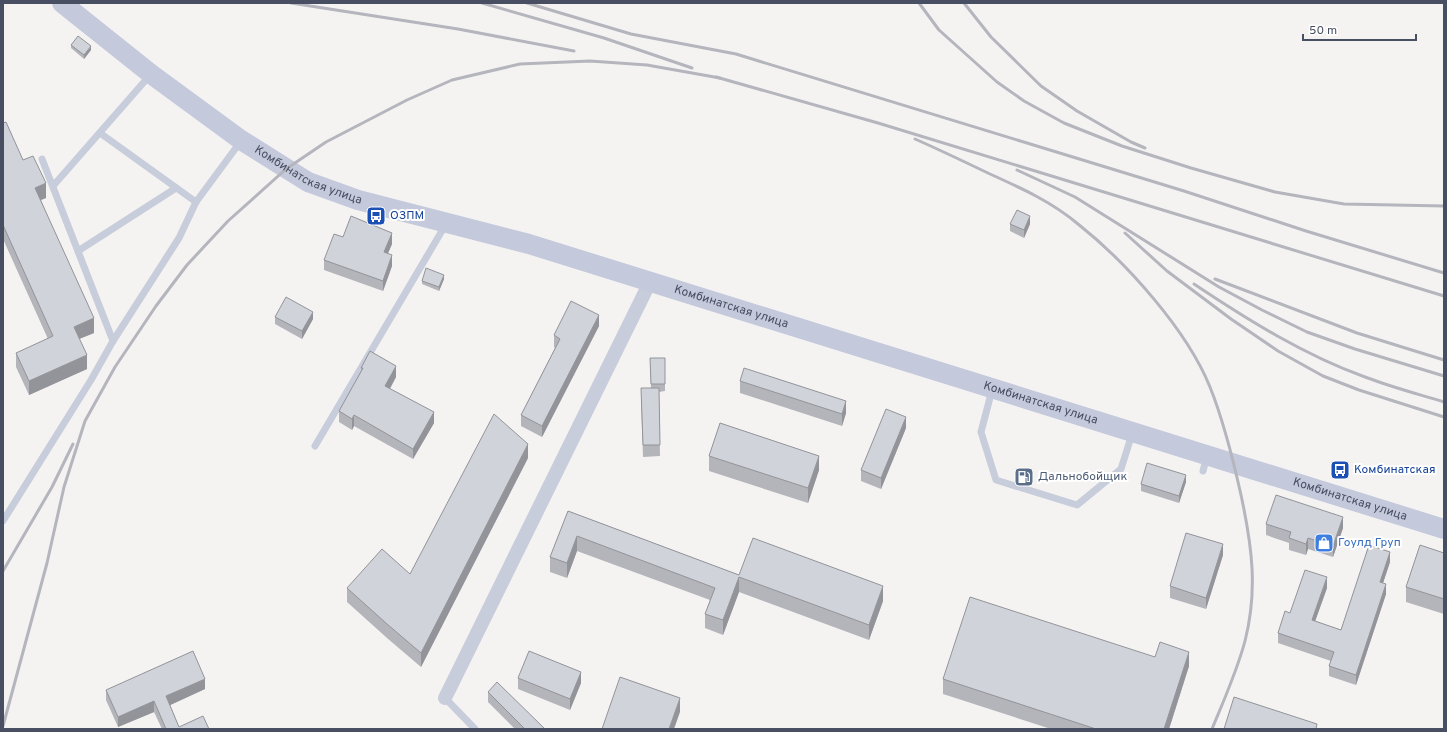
<svg xmlns="http://www.w3.org/2000/svg" width="1447" height="732" font-family="Overpass,sans-serif">
  <rect width="100%" height="100%" fill="#f5f3f2"/>
  <g fill="none" stroke-linecap="round" stroke-linejoin="round">
    <g stroke="#c8cddb" stroke-width="7">
      <polyline points="100,133 196,202"/>
      <polyline points="42,159 113,341"/>
      <polyline points="53,186 151,74"/>
      <polyline points="78,251 176,188"/>
      <polyline points="992,390 981,432 996,480 1077,505 1121,469 1132,434"/>
      <polyline points="315,446 446,224"/>
      <polyline points="1203,471 1207,456"/>
      <polyline points="3,521 91,380 113,341 179,238 196,202 241,141"/>
      <polyline points="445,698 475,729"/>
    </g>
    <polyline stroke="#c8cddb" stroke-width="14" points="445,698 650,282"/>
    <path stroke="#c4c9dc" stroke-width="20" id="s1" d="M62,3l89,71 90,66 67,42 50,18 171,44 915,285"/>
    <g stroke="#b4b5bd" stroke-width="3">
      <polyline points="291,3 458,29 574,51"/>
      <polyline points="482,3 604,38 692,68"/>
      <polyline points="527,3 631,34 736,54 1184,191 1306,231 1444,273"/>
      <polyline points="919,3 939,30 997,82 1024,101 1064,123 1122,146 1191,168 1275,192 1344,204 1444,206"/>
      <polyline points="964,3 991,37 1041,86 1077,111 1131,142 1145,148"/>
      <polyline points="716,77 878,123 1444,296"/>
      <path d="M915,139c25,11 50,23 75,35 31,14 62,28 88,50 48,38 109,106 132,163 14,35 23,72 31,108 11,51 17,95 4,146 -8,30 -21,59 -33,88"/>
      <polyline points="1017,170 1075,197 1219,287 1262,310 1307,332 1355,349 1444,376"/>
      <polyline points="1125,233 1167,271 1231,319 1278,351 1323,376 1359,390 1444,417"/>
      <polyline points="1215,279 1357,333 1444,360"/>
      <path d="M1194,284c54,36 110,71 171,93 26,10 53,17 79,25"/>
      <polyline points="3,571 52,487 73,444"/>
      <polyline points="3,726 47,563 64,487 85,421 115,367 156,306 187,265 228,221 286,169 326,142 407,100 452,80 520,64 590,61 647,65 720,78"/>
    </g>
  </g>
  <g fill="#b4b5bb">
    <polygon points="71,45 91,50 84,59 71,48"/>
    <polygon points="3,123 23,160 46,198 41,200 94,333 79,339 87,369 29,395 16,367 16,353 48,339 3,239"/>
    <polygon points="1010,224 1030,224 1024,238 1010,231"/>
    <polygon points="343,237 392,244 387,254 392,266 383,291 324,270 324,260"/>
    <polygon points="444,279 439,291 422,284 422,281"/>
    <polygon points="275,317 313,319 302,339 275,324"/>
    <polygon points="599,326 542,437 521,426 521,415 555,348 554,347 554,335"/>
    <polygon points="650,358 665,358 665,391 659,392 660,456 643,457 641,399 651,388"/>
    <polygon points="361,368 396,377 390,389 434,423 413,459 354,426 352,430 339,422 339,411 361,371"/>
    <polygon points="740,381 846,413 842,426 740,393"/>
    <polygon points="906,428 881,489 861,481 861,470"/>
    <polygon points="709,456 819,470 808,503 709,471"/>
    <polygon points="528,458 421,667 387,638 347,602 347,588 410,574"/>
    <polygon points="1186,482 1179,503 1141,491 1141,484"/>
    <polygon points="568,511 739,575 883,601 869,640 739,592 723,635 705,628 705,614 710,600 577,551 567,578 550,572 550,557"/>
    <polygon points="1266,524 1343,528 1333,557 1308,549 1306,555 1289,550 1289,543 1266,535"/>
    <polygon points="1444,553 1444,614 1406,602 1406,587"/>
    <polygon points="1223,555 1206,609 1170,598 1170,586"/>
    <polygon points="1390,562 1383,583 1386,594 1356,685 1329,676 1329,666 1331,661 1278,643 1278,633 1290,613 1327,588 1315,621 1341,630"/>
    <polygon points="1189,666 1169,729 1051,729 943,694 943,679"/>
    <polygon points="518,678 581,683 570,710 518,689"/>
    <polygon points="205,689 170,705 179,727 209,729 162,729 154,712 118,727 106,700 106,690"/>
    <polygon points="488,692 545,729 515,729 488,702"/>
  </g>
  <g fill="#929499">
    <polygon points="91,46 91,50 84,59 84,55"/>
    <polygon points="46,183 46,198 35,202 35,188"/>
    <polygon points="1030,216 1030,224 1024,238 1024,230"/>
    <polygon points="392,233 392,244 384,263 384,252"/>
    <polygon points="392,255 392,266 383,291 383,281"/>
    <polygon points="444,275 444,279 439,291 439,287"/>
    <polygon points="313,312 313,319 302,339 302,331"/>
    <polygon points="599,315 599,326 542,437 542,426"/>
    <polygon points="94,318 94,333 74,341 74,327"/>
    <polygon points="87,355 87,369 29,395 29,381"/>
    <polygon points="396,366 396,377 385,397 385,386"/>
    <polygon points="846,401 846,413 842,426 842,414"/>
    <polygon points="434,412 434,423 413,459 413,449"/>
    <polygon points="354,415 354,426 352,430 352,419"/>
    <polygon points="906,417 906,428 881,489 881,478"/>
    <polygon points="528,444 528,458 421,667 421,653"/>
    <polygon points="819,456 819,470 808,503 808,488"/>
    <polygon points="1186,475 1186,482 1179,503 1179,496"/>
    <polygon points="1343,517 1343,528 1333,557 1333,546"/>
    <polygon points="577,536 577,551 567,578 567,563"/>
    <polygon points="1308,538 1308,549 1306,555 1306,544"/>
    <polygon points="1223,544 1223,555 1206,609 1206,598"/>
    <polygon points="1390,552 1390,562 1380,592 1380,582"/>
    <polygon points="739,577 739,592 723,635 723,620"/>
    <polygon points="1327,577 1327,588 1312,630 1312,620"/>
    <polygon points="1386,584 1386,594 1356,685 1356,675"/>
    <polygon points="883,586 883,601 869,640 869,625"/>
    <polygon points="1189,652 1189,666 1169,729 1164,729"/>
    <polygon points="581,672 581,683 570,710 570,699"/>
    <polygon points="205,679 205,689 166,707 166,696"/>
    <polygon points="680,698 680,712 674,729 669,729"/>
    <polygon points="154,701 154,712 118,727 118,717"/>
  </g>
  <g fill="#d1d3da" stroke="#929499">
    <polygon points="78,36 91,46 84,55 71,45"/>
    <polygon points="6,122 23,160 33,156 46,183 35,188 94,318 74,327 87,355 29,381 16,353 53,336 3,225 3,123"/>
    <polygon points="1017,210 1030,216 1024,230 1010,224"/>
    <polygon points="351,216 392,233 384,252 392,255 383,281 324,260 334,234 343,237"/>
    <polygon points="426,268 444,275 439,287 422,281"/>
    <polygon points="286,297 313,312 302,331 275,317"/>
    <polygon points="571,301 599,315 542,426 521,415 560,339 554,335"/>
    <polygon points="370,351 396,366 385,386 434,412 413,449 354,415 352,419 339,411 363,368 361,368"/>
    <polygon points="650,358 665,358 665,384 651,384"/>
    <polygon points="744,368 846,401 842,414 740,381"/>
    <polygon points="641,388 659,388 660,445 643,445"/>
    <polygon points="886,409 906,417 881,478 861,470"/>
    <polygon points="494,414 528,444 421,653 387,624 347,588 382,549 410,574"/>
    <polygon points="720,423 819,456 808,488 709,456"/>
    <polygon points="1147,463 1186,475 1179,496 1141,484"/>
    <polygon points="1276,495 1343,517 1333,546 1308,538 1306,544 1289,538 1291,532 1266,524"/>
    <polygon points="568,511 739,575 753,538 883,586 869,625 739,577 723,620 705,614 715,588 577,536 567,563 550,557"/>
    <polygon points="1186,533 1223,544 1206,598 1170,586"/>
    <polygon points="1369,545 1390,552 1380,582 1386,584 1356,675 1329,666 1334,652 1278,633 1285,611 1290,613 1305,570 1327,577 1312,620 1341,630"/>
    <polygon points="1420,545 1444,553 1444,599 1406,587"/>
    <polygon points="970,597 1155,657 1160,642 1189,652 1164,729 1096,729 943,679"/>
    <polygon points="193,651 205,679 166,696 179,727 203,716 209,729 166,729 154,701 118,717 106,690"/>
    <polygon points="529,651 581,672 570,699 518,678"/>
    <polygon points="620,677 680,698 669,729 602,729"/>
    <polygon points="497,682 545,729 525,729 488,692"/>
    <polygon points="1234,697 1317,724 1316,729 1224,729"/>
  </g>
  <defs>
    <g id="bus-square" transform="scale(1)"><rect x="-9" y="-9" width="18" height="18" rx="4" fill="#1a4fb4" stroke="#fff"/><path d="M-5-6H5V4H4V6H2V4H-2V6H-4V4H-5ZM-3.5-4V0h7V-4ZM-3.5 1.2v1.5H-2V1.2ZM2 1.2v1.5H3.5V1.2Z" fill="#fff"/></g>
    <g id="fuel-square" transform="scale(1)"><rect x="-9" y="-9" width="18" height="18" rx="4" fill="#5c6f8a" stroke="#fff"/><path d="M-5.5-6h7V0h2V4h1.3V-2.5L3-4.5l.8-.8L6-3V5H2.5V1h-1V6h-7ZM-4.2-4.7v3.2H.2V-4.7Z" fill="#fff"/></g>
    <g id="shop-square" transform="scale(1)"><rect x="-9" y="-9" width="18" height="18" rx="4" fill="#3f7fe0" stroke="#fff"/><path d="M-5-2.5h2.3a2.7 3.5 0 0 1 5.4 0H5L5.5 6h-11ZM-1.5-2.5h3a1.5 2.3 0 0 0-3 0Z" fill="#fff"/></g>
  </defs>
  <g fill-rule="evenodd">
    <use href="#bus-square" x="376" y="216"/>
    <use href="#bus-square" x="1340" y="470"/>
    <use href="#fuel-square" x="1024" y="477"/>
    <use href="#shop-square" x="1324" y="543"/>
  </g>
  <g text-anchor="middle" dominant-baseline="central" stroke-width="4" stroke-linejoin="round" paint-order="stroke">
    <g font-size="12" fill="#484f62" stroke="#fff">
      <text stroke="none"><textPath href="#s1" startOffset="302">Комбинатская улица</textPath></text>
      <text stroke="none"><textPath href="#s1" startOffset="746">Комбинатская улица</textPath></text>
      <text stroke="none"><textPath href="#s1" startOffset="1070">Комбинатская улица</textPath></text>
      <text stroke="none"><textPath href="#s1" startOffset="1394">Комбинатская улица</textPath></text>
    </g>
    <g font-size="12" fill="#164399" stroke="#fff" text-anchor="start">
      <text x="390" y="216">ОЗПМ</text>
      <text x="1354" y="470">Комбинатская</text>
    </g>
    <g font-size="12" fill="#4e5e75" stroke="#fff" text-anchor="start">
      <text x="1038" y="477">Дальнобойщик</text>
    </g>
    <g font-size="12" fill="#366cbe" stroke="#fff" text-anchor="start">
      <text x="1338" y="543">Гоулд Груп</text>
    </g>
  </g>
  <rect width="1447" height="732" fill="none" stroke="#484f62" stroke-width="8"/>
  <path d="M1303 34v6h113v-6" fill="none" stroke="#484f62" stroke-width="2"/>
  <text x="1309" y="34" font-size="12" fill="#484f62" stroke="#ffffff" stroke-width="3" paint-order="stroke">50 m</text>
</svg>
